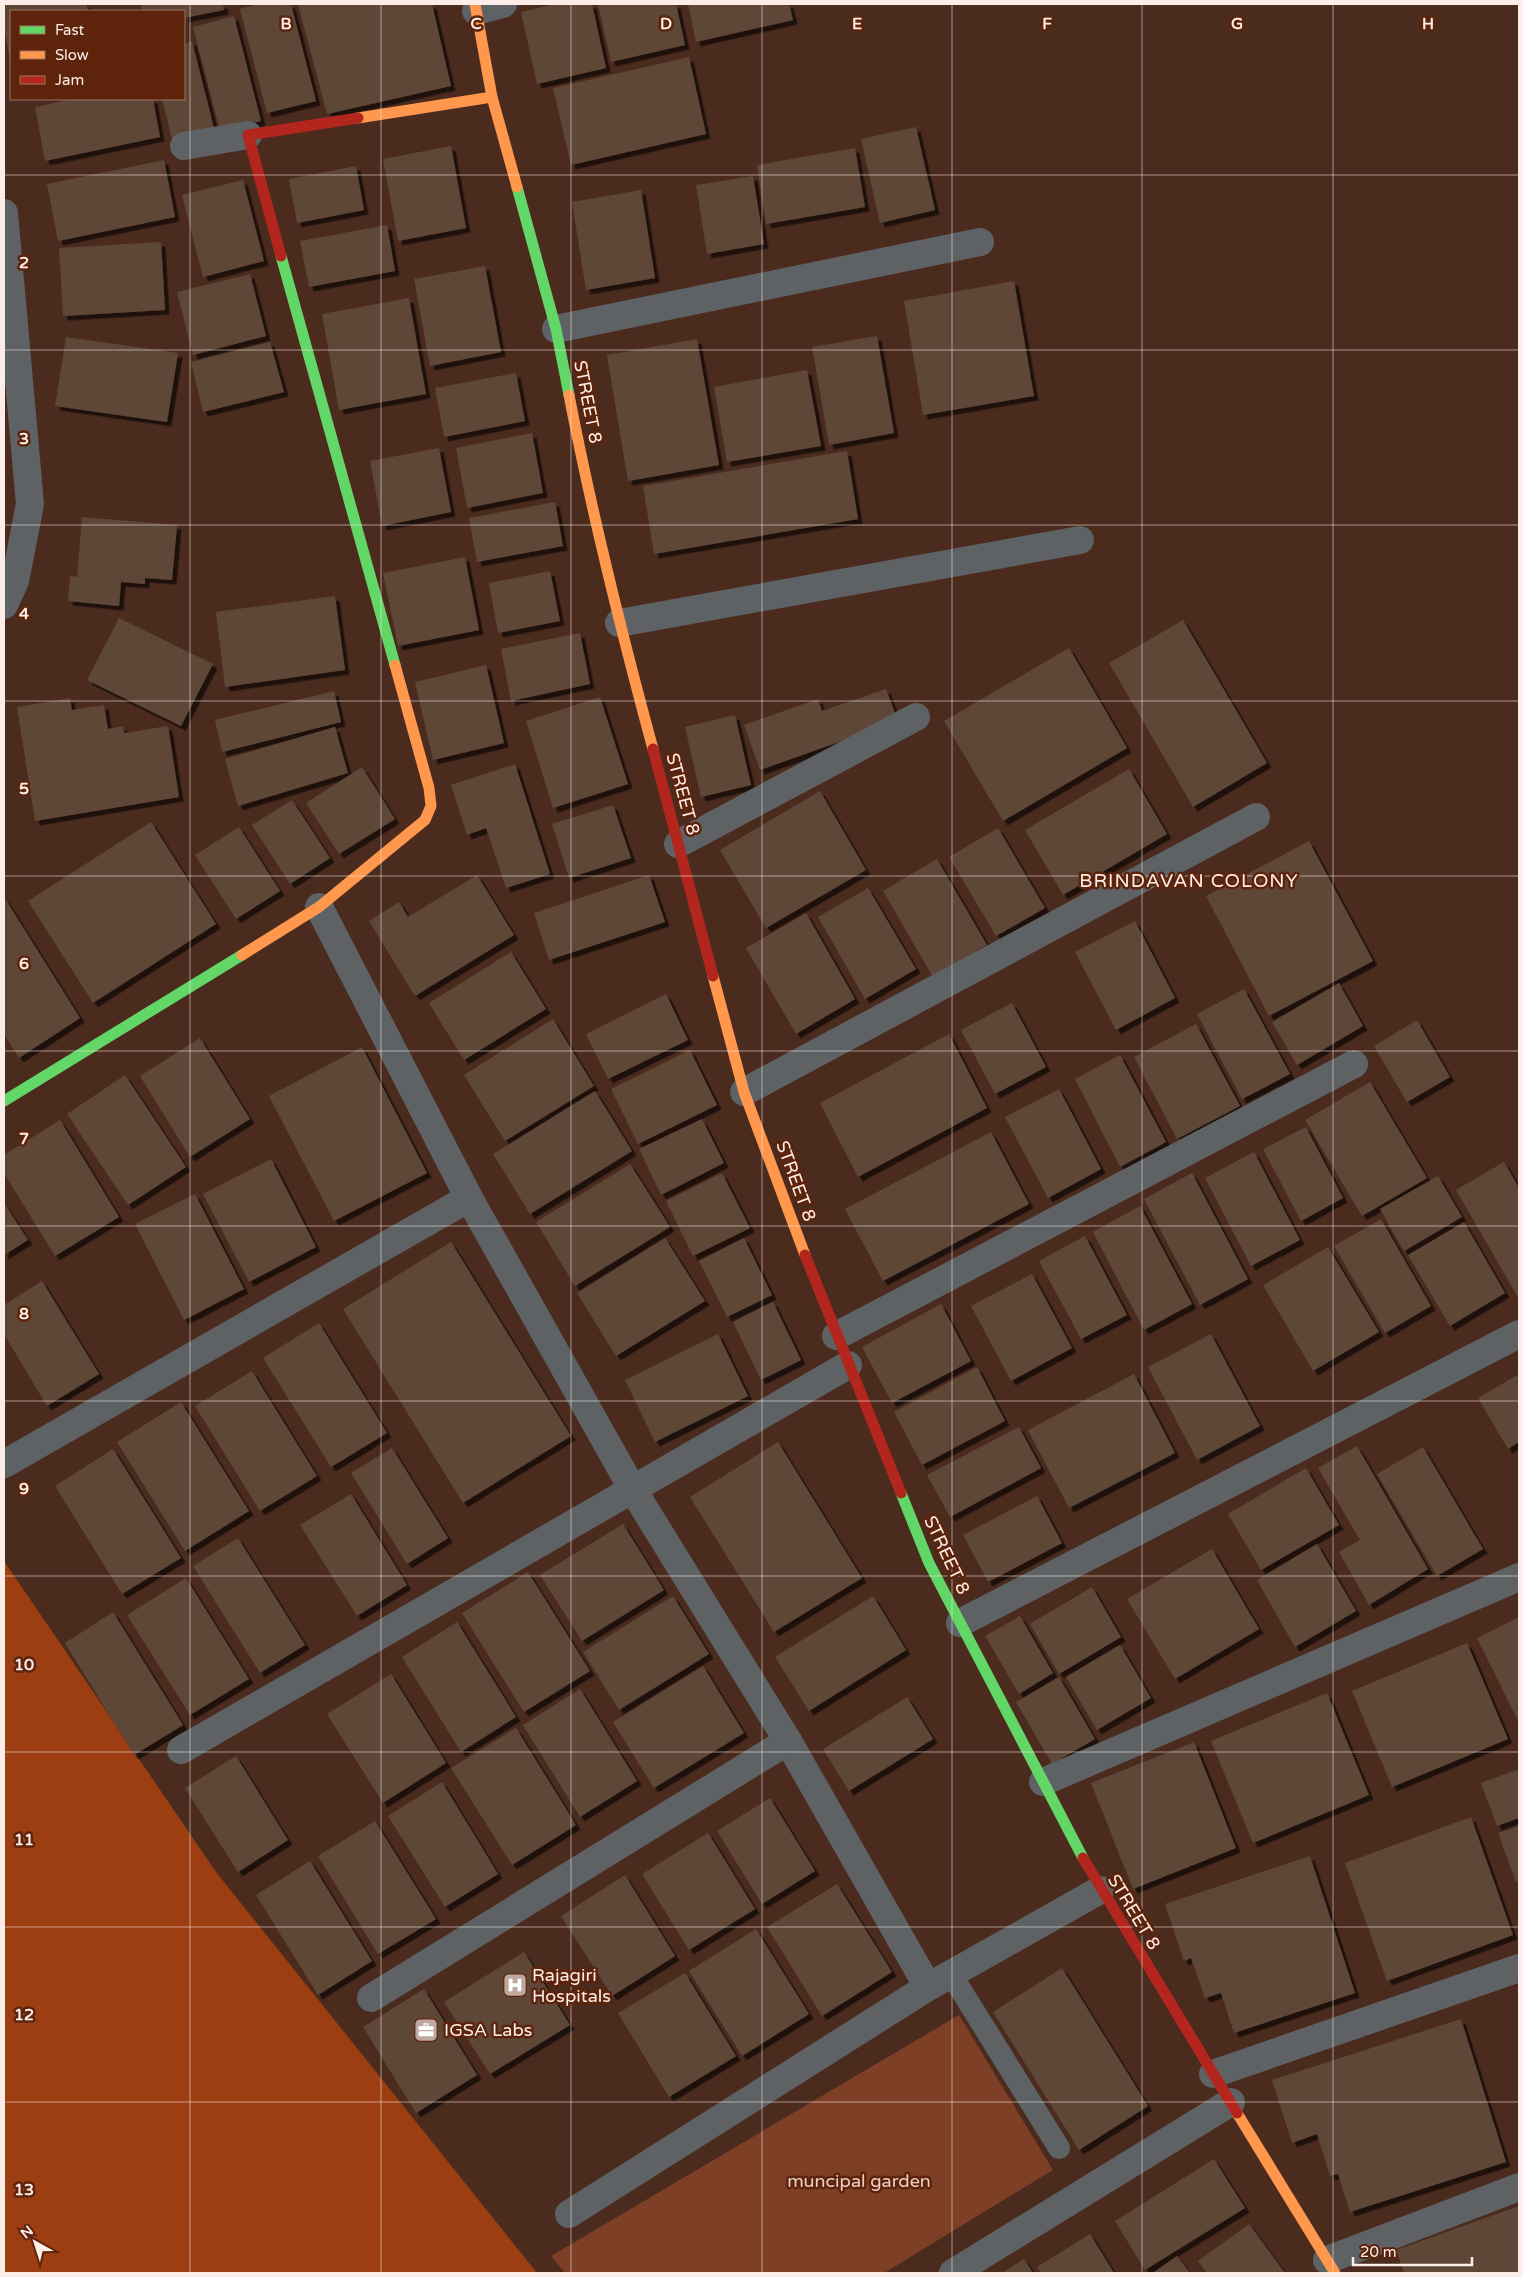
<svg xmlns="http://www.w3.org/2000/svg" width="1523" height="2277" font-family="'Varela Round',sans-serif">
  <defs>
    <filter id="shadow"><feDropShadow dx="4.5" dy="4.5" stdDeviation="0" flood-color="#0009"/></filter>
  </defs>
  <rect width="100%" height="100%" fill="#4a2b1e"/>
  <polygon fill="#7e3f27" points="959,2015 1053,2170 884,2273 565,2273 551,2256"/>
  <polygon fill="#9c3e12" points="4,1561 216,1872 537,2273 4,2273"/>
  <g fill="#5f4738" filter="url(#shadow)">
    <polygon points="10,4 86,4 88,11 11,11 10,60 4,26 4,5"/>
    <polygon points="140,4 223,4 224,10 184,18 184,11 142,11"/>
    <polygon points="260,4 291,4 316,101 267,113 240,9"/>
    <polygon points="298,4 432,4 451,86 327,114"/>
    <polygon points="555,4 592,4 606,68 537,84 521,12"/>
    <polygon points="598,4 676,4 685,45 611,62"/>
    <polygon points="688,4 789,4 793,20 696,42"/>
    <polygon points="234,16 261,121 220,131 193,27"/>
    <polygon points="192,41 214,128 172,139 162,99 184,99 184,44"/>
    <polygon points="689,57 706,134 571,165 553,88"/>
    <polygon points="73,99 153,99 160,137 45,161 35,107"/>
    <polygon points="916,127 935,210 880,223 861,139"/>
    <polygon points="451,146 466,228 398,241 383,159"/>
    <polygon points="855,148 865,207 766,224 757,165"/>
    <polygon points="164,160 175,217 58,241 47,184"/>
    <polygon points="356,166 364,210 297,223 289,179"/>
    <polygon points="753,176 764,244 707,254 696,185"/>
    <polygon points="243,180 264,261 203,277 182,195"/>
    <polygon points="641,190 655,278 586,290 572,202"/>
    <polygon points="387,225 395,271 309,287 300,241"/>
    <polygon points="161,242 165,310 63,316 59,248"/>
    <polygon points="485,266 501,352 430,366 414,279"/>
    <polygon points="250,274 266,336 193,355 177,292"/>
    <polygon points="1014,281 1034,396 923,415 904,301"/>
    <polygon points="409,298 426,394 339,410 322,314"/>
    <polygon points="877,336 894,433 829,445 812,347"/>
    <polygon points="66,337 178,353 167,422 55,406"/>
    <polygon points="697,339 719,465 628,481 607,355"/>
    <polygon points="270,342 284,392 203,412 191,362"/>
    <polygon points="807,370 821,446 727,462 714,387"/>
    <polygon points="516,373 525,421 444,437 435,388"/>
    <polygon points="532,433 543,493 467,508 456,448"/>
    <polygon points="439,448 451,512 382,526 370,461"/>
    <polygon points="847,451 858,519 654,554 643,486"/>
    <polygon points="555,502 563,546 477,562 469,518"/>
    <polygon points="82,517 177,525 172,580 145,578 145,584 121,582 119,606 68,601 70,576 77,577"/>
    <polygon points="465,557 479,630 398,646 383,573"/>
    <polygon points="550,571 560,621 498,633 489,583"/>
    <polygon points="335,596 345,670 225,687 216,612"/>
    <polygon points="119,618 213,664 181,726 87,680"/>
    <polygon points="1183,620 1267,763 1193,807 1109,663"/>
    <polygon points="580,633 590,684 511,701 501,649"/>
    <polygon points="1069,648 1127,748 1003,821 944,721"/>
    <polygon points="486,665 504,743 433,760 415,682"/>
    <polygon points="886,689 898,721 760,770 744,725 818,699 822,711"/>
    <polygon points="334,691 341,722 222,752 215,720"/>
    <polygon points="600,697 628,784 553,808 526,721"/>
    <polygon points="70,698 72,710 104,705 108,729 123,726 124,733 168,726 179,797 35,821 17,707"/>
    <polygon points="735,715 751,785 701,797 685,727"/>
    <polygon points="335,727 348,773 238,806 225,759"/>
    <polygon points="515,764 550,874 506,888 486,828 467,835 451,785"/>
    <polygon points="362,767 395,819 339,854 306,803"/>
    <polygon points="1129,769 1167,834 1063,895 1025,830"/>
    <polygon points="820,791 866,870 766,928 720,850"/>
    <polygon points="292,800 330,858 290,884 252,825"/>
    <polygon points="613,805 631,858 569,878 552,824"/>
    <polygon points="151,822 216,924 93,1003 28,901"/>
    <polygon points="239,827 280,891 236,919 195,855"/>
    <polygon points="998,828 1045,908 996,936 949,857"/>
    <polygon points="1309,841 1373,961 1269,1016 1206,896"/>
    <polygon points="937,859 987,945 933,977 883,891"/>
    <polygon points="477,875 514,935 415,996 369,921 399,902 408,917"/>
    <polygon points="649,875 665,922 549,960 534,913"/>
    <polygon points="868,888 916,969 865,999 818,917"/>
    <polygon points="4,897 80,1018 19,1058 4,1034"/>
    <polygon points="806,913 855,999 796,1034 746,948"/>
    <polygon points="1135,921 1175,998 1116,1030 1075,952"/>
    <polygon points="511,952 546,1009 464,1060 429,1003"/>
    <polygon points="1339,983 1363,1026 1297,1065 1272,1022"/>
    <polygon points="1244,989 1290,1074 1242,1099 1197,1014"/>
    <polygon points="666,994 688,1040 608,1079 586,1034"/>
    <polygon points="1012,1003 1046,1067 995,1094 961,1030"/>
    <polygon points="553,1019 594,1086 505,1141 464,1075"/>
    <polygon points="1417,1020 1450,1077 1407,1102 1374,1046"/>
    <polygon points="1196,1024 1240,1106 1177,1139 1134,1057"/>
    <polygon points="949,1034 987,1108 858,1177 820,1103"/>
    <polygon points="200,1038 250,1119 190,1157 140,1076"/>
    <polygon points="362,1047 427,1173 334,1221 269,1096"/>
    <polygon points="690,1050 717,1105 638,1144 611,1089"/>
    <polygon points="1120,1055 1166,1142 1120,1167 1075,1079"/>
    <polygon points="125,1075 186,1167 128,1205 67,1114"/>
    <polygon points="1370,1082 1427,1178 1362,1216 1305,1120"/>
    <polygon points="1059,1089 1101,1169 1048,1198 1005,1117"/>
    <polygon points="595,1091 632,1151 530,1214 493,1154"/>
    <polygon points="702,1119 724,1163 661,1195 639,1149"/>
    <polygon points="60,1120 119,1217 55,1256 4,1173 4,1155"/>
    <polygon points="1306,1127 1343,1198 1301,1221 1263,1149"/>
    <polygon points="991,1132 1029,1204 883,1281 845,1209"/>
    <polygon points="1254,1152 1300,1240 1251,1266 1205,1178"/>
    <polygon points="271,1159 316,1247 249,1282 203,1194"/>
    <polygon points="1504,1162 1519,1188 1519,1299 1456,1190"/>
    <polygon points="630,1164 670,1227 575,1286 536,1222"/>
    <polygon points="722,1173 750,1228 693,1256 666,1201"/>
    <polygon points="1192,1173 1248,1279 1200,1305 1144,1199"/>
    <polygon points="1438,1176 1462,1217 1404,1251 1380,1209"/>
    <polygon points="195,1194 244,1289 184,1320 135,1224"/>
    <polygon points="4,1203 28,1240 4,1255"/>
    <polygon points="1140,1206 1192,1304 1144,1330 1093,1232"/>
    <polygon points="1381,1219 1431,1306 1385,1333 1334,1246"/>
    <polygon points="1464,1222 1505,1293 1450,1326 1408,1255"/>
    <polygon points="1085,1236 1127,1315 1081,1339 1039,1261"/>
    <polygon points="665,1238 705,1301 616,1356 577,1293"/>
    <polygon points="744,1238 772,1295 727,1317 699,1261"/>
    <polygon points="451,1242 571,1436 463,1503 343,1309"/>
    <polygon points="1328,1247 1379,1332 1313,1371 1263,1285"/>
    <polygon points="1032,1274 1072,1348 1011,1381 971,1306"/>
    <polygon points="42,1281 99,1374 47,1406 4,1334 4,1305"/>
    <polygon points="773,1302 801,1360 761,1380 733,1322"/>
    <polygon points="941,1304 971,1361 892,1403 862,1347"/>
    <polygon points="319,1323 387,1433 331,1467 263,1358"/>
    <polygon points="718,1334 748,1396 655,1442 625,1380"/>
    <polygon points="1211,1334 1260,1426 1197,1460 1148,1367"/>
    <polygon points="977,1367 1005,1421 922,1465 894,1412"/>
    <polygon points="252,1371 317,1476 260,1511 195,1406"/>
    <polygon points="1134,1374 1175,1453 1069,1508 1028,1430"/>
    <polygon points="1519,1374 1519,1442 1508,1449 1478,1398"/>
    <polygon points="181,1402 249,1511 185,1551 117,1442"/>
    <polygon points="1019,1427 1041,1468 950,1517 927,1475"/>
    <polygon points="778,1442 862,1578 774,1632 690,1497"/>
    <polygon points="1357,1446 1428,1569 1369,1605 1339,1552 1360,1540 1318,1468"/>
    <polygon points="1423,1447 1483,1549 1437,1576 1377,1474"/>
    <polygon points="392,1448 448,1538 407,1564 351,1473"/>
    <polygon points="113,1449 181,1558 122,1594 55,1486"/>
    <polygon points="1306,1468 1339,1525 1261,1570 1228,1514"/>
    <polygon points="351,1494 407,1585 357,1616 300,1525"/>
    <polygon points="1037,1496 1062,1543 988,1582 963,1535"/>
    <polygon points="623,1524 664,1590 582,1641 540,1575"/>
    <polygon points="238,1538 305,1645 260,1673 193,1566"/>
    <polygon points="1317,1544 1356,1611 1295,1647 1257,1580"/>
    <polygon points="1212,1549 1259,1629 1175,1679 1127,1599"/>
    <polygon points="528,1572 590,1671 524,1712 462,1613"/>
    <polygon points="186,1578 249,1679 190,1715 127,1615"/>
    <polygon points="1092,1587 1121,1637 1059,1674 1030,1624"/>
    <polygon points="673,1596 709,1654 619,1710 583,1652"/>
    <polygon points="873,1596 906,1650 809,1711 775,1657"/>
    <polygon points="113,1612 183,1725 134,1755 65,1643"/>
    <polygon points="1020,1616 1053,1673 1019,1694 985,1636"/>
    <polygon points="1519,1617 1519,1723 1477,1638"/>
    <polygon points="457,1622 516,1717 461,1752 402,1657"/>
    <polygon points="1467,1643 1508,1739 1392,1787 1352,1691"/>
    <polygon points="1120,1645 1151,1698 1097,1730 1066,1677"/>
    <polygon points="703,1666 744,1733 654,1788 613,1722"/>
    <polygon points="391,1674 446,1763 383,1803 327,1714"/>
    <polygon points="1059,1677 1095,1739 1052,1764 1016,1702"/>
    <polygon points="580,1689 637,1781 580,1817 523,1725"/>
    <polygon points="1327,1693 1369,1795 1253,1843 1211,1741"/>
    <polygon points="907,1697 933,1739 849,1791 823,1749"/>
    <polygon points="516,1728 576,1825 512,1865 451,1768"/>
    <polygon points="1194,1742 1236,1848 1133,1889 1091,1783"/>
    <polygon points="236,1756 288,1840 238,1872 185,1788"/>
    <polygon points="1519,1769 1519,1818 1497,1826 1481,1783"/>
    <polygon points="442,1782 498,1874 445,1907 388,1816"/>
    <polygon points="770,1798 815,1871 762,1904 717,1831"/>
    <polygon points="1471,1817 1513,1935 1387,1981 1345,1863"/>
    <polygon points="375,1821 436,1919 378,1954 318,1856"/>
    <polygon points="1519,1826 1519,1881 1516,1882 1498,1833"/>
    <polygon points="708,1833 755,1909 689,1950 642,1874"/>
    <polygon points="1310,1856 1355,1993 1234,2033 1221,1993 1205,1998 1191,1958 1184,1961 1165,1904"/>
    <polygon points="310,1861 372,1961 318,1995 256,1895"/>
    <polygon points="625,1875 675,1956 612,1996 561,1916"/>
    <polygon points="837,1884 892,1972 822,2016 767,1927"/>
    <polygon points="756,1929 809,2014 742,2056 689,1971"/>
    <polygon points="524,1952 570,2025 490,2074 444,2002"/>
    <polygon points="1062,1968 1148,2106 1079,2150 993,2012"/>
    <polygon points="685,1973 736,2056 669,2097 618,2013"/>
    <polygon points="424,1989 477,2075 416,2113 363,2027"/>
    <polygon points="1461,2019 1506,2162 1350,2212 1338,2174 1330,2176 1317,2134 1292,2143 1272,2080"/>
    <polygon points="1214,2159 1245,2208 1145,2270 1115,2221"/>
    <polygon points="1519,2206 1519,2273 1404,2273 1396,2250"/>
    <polygon points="1249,2224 1285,2273 1207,2273 1198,2261"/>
    <polygon points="1090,2234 1114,2273 1041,2273 1037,2267"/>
    <polygon points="1177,2256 1190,2273 1153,2273"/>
    <polygon points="1024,2259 1033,2273 1002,2273"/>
  </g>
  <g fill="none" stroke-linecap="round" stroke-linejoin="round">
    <polyline stroke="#5e6265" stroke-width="22" points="951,1974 1059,2148"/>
    <g stroke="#5e6265" stroke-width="28">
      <polyline points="476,11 503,4"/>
      <polyline points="184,146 248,135"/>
      <polyline points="4,213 30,504 15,581 4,605"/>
      <polyline points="556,329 980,242"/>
      <polyline points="619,623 1080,540"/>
      <polyline points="678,844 916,717"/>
      <polyline points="319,907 469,1198 633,1490 788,1741 928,1987"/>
      <polyline points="744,1092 1256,817"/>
      <polyline points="836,1336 1354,1064"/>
      <polyline points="4,1464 469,1198"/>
      <polyline points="960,1623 1519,1334"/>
      <polyline points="181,1750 848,1365"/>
      <polyline points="1043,1782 1519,1577"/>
      <polyline points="371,1998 788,1741"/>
      <polyline points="1213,2074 1519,1968"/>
      <polyline points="569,2214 928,1987 1100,1890"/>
      <polyline points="1327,2260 1519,2187"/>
      <polyline points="953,2273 1231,2102"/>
    </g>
    <g stroke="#63d668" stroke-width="11">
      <polyline points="517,187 556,329 569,395"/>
      <polyline points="281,256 395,665"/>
      <polyline points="4,1101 242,955"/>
      <polyline points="901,1493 929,1563 1083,1858"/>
    </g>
    <g stroke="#ff974d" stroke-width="11">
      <polyline points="475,4 492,97 517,187"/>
      <polyline points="358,118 492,97"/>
      <path d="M569,395c23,119 52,236 84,354"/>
      <polyline points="242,955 319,907 425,820 431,806 429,788 395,665"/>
      <polyline points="713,976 744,1092 805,1255"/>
      <polyline points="1237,2113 1335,2273"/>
    </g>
    <g stroke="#b3261e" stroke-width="11">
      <polyline points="281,256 248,135 358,118"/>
      <polyline points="653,749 713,976"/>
      <polyline points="805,1255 901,1493"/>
      <polyline points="1083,1858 1237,2113"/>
    </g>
  </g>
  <path fill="none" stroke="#fcede8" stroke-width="1" stroke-opacity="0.55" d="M190,4v2269M381,4v2269M571,4v2269M762,4v2269M952,4v2269M1142,4v2269M1333,4v2269M4,175h1515M4,350h1515M4,525h1515M4,701h1515M4,876h1515M4,1051h1515M4,1226h1515M4,1401h1515M4,1576h1515M4,1752h1515M4,1927h1515M4,2102h1515"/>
  <defs>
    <g id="hospital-square" transform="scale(1.25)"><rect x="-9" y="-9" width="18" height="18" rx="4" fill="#bea9a1" stroke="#5d230b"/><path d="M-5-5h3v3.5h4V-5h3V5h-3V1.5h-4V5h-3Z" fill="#fff"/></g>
    <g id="office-square" transform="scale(1.25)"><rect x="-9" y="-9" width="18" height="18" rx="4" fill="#bea9a1" stroke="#5d230b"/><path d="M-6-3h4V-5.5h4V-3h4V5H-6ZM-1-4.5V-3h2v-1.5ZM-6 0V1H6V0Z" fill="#fff"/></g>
  </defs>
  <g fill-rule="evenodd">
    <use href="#hospital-square" x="515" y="1985"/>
    <use href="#office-square" x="426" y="2030"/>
  </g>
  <g text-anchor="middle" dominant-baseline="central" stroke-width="5" stroke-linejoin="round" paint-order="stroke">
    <g font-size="18" fill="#fcede8" stroke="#5d230b">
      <text transform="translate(588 402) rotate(79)">STREET 8</text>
      <text transform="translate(683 794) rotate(75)">STREET 8</text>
      <text transform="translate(796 1181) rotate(70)">STREET 8</text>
      <text transform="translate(947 1555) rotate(65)">STREET 8</text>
      <text transform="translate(1134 1912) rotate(59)">STREET 8</text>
    </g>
    <g font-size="18" fill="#fcede8" stroke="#5d230b" text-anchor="start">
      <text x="532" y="1975">Rajagiri<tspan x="532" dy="21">Hospitals</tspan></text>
      <text x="444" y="2030">IGSA Labs</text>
    </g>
    <g font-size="18" fill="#edd0c6" stroke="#5d230b">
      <text x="859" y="2181">muncipal garden</text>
    </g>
    <g font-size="19" letter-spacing="1" fill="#fcede8" stroke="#5d230b">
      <text x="1189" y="881">BRINDAVAN COLONY</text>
    </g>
  </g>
  <g font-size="16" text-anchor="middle" font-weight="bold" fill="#fcede8" stroke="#5d230b" stroke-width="5" stroke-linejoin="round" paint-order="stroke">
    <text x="286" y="29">B</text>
    <text x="476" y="29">C</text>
    <text x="666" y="29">D</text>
    <text x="857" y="29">E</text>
    <text x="1047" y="29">F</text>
    <text x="1237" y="29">G</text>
    <text x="1428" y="29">H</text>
    <text x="24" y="268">2</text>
    <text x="24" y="444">3</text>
    <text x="24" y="619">4</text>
    <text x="24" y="794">5</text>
    <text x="24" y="969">6</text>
    <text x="24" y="1144">7</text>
    <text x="24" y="1319">8</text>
    <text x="24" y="1494">9</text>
    <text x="24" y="1670">10</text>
    <text x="24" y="1845">11</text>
    <text x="24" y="2020">12</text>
    <text x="24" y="2195">13</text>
  </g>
  <rect width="1523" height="2277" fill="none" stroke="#fcede8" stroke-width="10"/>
  <rect x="10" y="10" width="175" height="90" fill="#5d230b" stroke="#9d7463"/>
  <rect x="20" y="26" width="25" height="8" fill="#63d668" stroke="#9d7463"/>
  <text x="55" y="35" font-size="15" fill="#fcede8">Fast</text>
  <rect x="20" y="51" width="25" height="8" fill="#ff974d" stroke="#9d7463"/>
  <text x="55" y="60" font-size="15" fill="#fcede8">Slow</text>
  <rect x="20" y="76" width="25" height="8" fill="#b3261e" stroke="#9d7463"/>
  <text x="55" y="85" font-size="15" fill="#fcede8">Jam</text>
  <g transform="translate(35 2242) rotate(321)" stroke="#5d230b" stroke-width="4" paint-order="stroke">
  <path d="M0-4L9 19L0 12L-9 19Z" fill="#fcede8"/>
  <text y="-8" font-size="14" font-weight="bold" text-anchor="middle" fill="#fcede8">N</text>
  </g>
  <path d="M1353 2257v8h119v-8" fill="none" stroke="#fcede8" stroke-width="2.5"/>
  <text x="1360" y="2257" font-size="15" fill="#fcede8" stroke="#5d230b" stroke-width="4" paint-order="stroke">20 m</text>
</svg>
